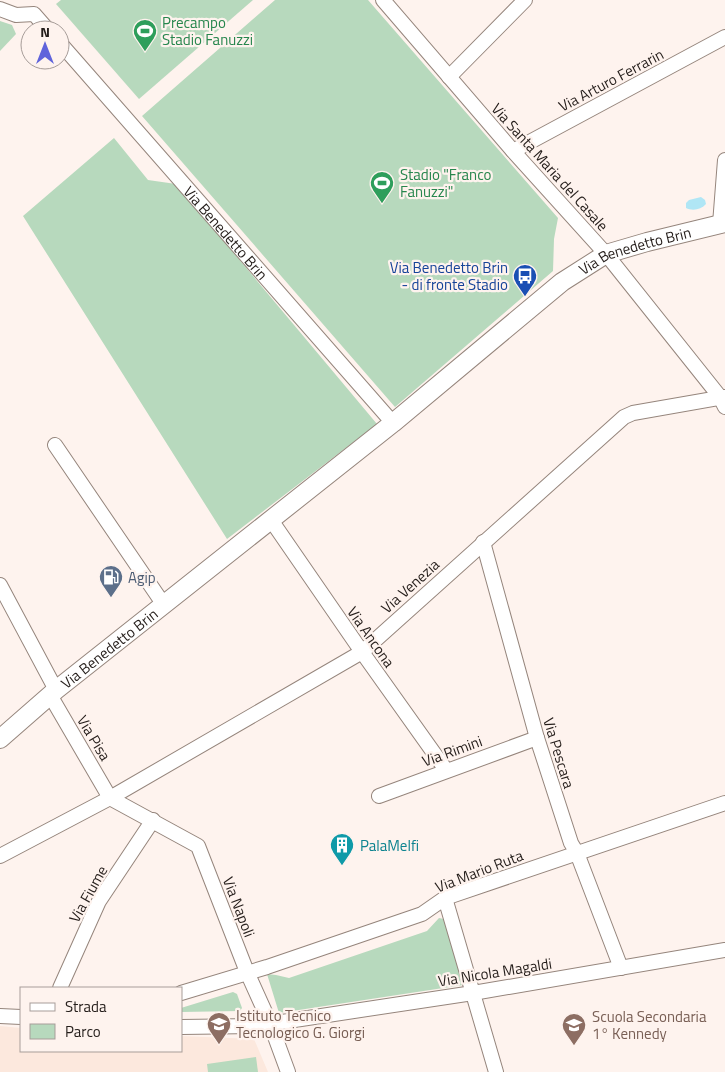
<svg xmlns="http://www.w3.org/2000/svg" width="725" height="1072" font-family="'Titillium Web',sans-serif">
  <rect width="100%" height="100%" fill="#fef3ee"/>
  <polygon fill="#fce8dd" points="0,1026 21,1028 21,1051 181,1051 181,1036 254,1039 268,1072 0,1072"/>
  <g fill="#b7d9bd">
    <polygon points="61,0 253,0 139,99 56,4"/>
    <polygon points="275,0 368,0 558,218 554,239 553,271 395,407 142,116"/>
    <polygon points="0,21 12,25 16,34 0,51"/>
    <polygon points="114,138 148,180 176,184 377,424 227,539 23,216"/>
    <polygon points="439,918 444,919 463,985 279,1013 267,974 276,975 289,978 427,931"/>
    <polygon points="233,992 237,994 242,1008 240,1011 181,1012 181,1008"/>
    <polygon points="256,1057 258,1072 208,1072 207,1064"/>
  </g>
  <path fill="#b0e6f5" d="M701,197l4,3 1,4c-5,6 -14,7 -20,4v-5l3,-3z"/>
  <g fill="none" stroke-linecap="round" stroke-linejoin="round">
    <g stroke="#95857c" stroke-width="16">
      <g id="minor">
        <polyline points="383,0 513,151 606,254 720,397 725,407"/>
        <polyline points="0,9 16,15 34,14 48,30"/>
        <path id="s1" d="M60,43l333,380"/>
        <polyline points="449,77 525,0"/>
        <polyline points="513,151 725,37"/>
        <polyline points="720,224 725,160"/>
        <polyline points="55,445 164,605"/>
        <polyline points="271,520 362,652 446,770"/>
        <polyline points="483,542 537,738 571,843 577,853 621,968"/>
        <polyline points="0,585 56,690"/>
        <polyline points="50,695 110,798"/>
        <polyline points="379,796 537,738"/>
        <polyline points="110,798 198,846 247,972 270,1023 288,1072"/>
        <polyline points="0,856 110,798 362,652 624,417 633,413 725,397"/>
        <polyline points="445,898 496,1072"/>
        <polyline points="60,988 99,901 153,820"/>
        <polyline points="181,993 267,967 422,914 445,898 725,803"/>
        <polyline points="0,1016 21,1017"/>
        <polyline points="181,1027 255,1026 473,993 725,950"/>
      </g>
    </g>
    <g stroke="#95857c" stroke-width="20">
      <g id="tertiary">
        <path id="s2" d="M0,739l56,-49 337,-267 169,-141 44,-28 41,-12 78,-19"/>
      </g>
    </g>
    <use href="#minor" stroke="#fff" stroke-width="14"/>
    <use href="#tertiary" stroke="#fff" stroke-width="18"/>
  </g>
  <defs>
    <g id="stadium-pin" transform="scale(1.25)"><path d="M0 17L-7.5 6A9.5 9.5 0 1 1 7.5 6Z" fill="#2e9e5b" stroke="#fef3ee"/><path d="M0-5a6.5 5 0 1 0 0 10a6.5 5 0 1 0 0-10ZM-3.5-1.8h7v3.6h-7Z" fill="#fff"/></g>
    <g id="bus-pin" transform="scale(1.25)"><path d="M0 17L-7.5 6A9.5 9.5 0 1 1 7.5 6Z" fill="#1a4fb4" stroke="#fef3ee"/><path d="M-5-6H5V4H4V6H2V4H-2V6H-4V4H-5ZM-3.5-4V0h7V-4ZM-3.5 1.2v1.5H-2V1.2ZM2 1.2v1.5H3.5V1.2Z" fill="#fff"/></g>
    <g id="fuel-pin" transform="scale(1.25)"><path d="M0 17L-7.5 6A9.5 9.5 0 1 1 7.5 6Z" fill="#5c6f8a" stroke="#fef3ee"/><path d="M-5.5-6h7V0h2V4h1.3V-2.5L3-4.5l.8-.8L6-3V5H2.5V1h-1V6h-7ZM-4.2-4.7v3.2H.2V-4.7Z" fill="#fff"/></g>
    <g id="building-pin" transform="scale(1.25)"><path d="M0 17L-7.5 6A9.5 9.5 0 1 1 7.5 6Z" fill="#0f9aa8" stroke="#fef3ee"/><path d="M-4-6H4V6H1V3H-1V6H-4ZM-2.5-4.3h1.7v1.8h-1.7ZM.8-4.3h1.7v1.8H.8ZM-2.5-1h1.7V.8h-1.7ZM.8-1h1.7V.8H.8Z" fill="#fff"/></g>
    <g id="school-pin" transform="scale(1.25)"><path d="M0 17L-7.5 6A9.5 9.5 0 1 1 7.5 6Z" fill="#8d6e63" stroke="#fef3ee"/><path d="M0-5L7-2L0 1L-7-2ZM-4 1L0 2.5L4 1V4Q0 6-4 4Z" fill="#fff"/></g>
  </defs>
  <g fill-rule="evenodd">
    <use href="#stadium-pin" x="145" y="31"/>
    <use href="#stadium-pin" x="382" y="183"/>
    <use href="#bus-pin" x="525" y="276"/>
    <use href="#fuel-pin" x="111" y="577"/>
    <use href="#building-pin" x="342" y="845"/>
    <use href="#school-pin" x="219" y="1024"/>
    <use href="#school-pin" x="574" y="1025"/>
  </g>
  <g text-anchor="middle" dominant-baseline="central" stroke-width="4.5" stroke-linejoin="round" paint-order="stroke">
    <g font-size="15" fill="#27864d" stroke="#fef3ee" text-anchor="start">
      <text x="162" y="22">Precampo<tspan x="162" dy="17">Stadio Fanuzzi</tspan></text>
      <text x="400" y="174">Stadio "Franco<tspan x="400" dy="17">Fanuzzi"</tspan></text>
    </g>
    <g font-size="15" fill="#241d1a" stroke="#fef3ee">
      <text transform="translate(611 80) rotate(-28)">Via Arturo Ferrarin</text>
      <text transform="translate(550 167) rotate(48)">Via Santa Maria del Casale</text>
      <text stroke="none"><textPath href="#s1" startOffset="252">Via Benedetto Brin</textPath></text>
      <text stroke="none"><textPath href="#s2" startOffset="805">Via Benedetto Brin</textPath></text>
      <text transform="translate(410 586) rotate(-42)">Via Venezia</text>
      <text transform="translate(371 637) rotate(55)">Via Ancona</text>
      <text stroke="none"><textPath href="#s2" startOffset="142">Via Benedetto Brin</textPath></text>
      <text transform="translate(94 738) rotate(59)">Via Pisa</text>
      <text transform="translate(452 751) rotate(-20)">Via Rimini</text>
      <text transform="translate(559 753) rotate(73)">Via Pescara</text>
      <text transform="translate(479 871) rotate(-21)">Via Mario Ruta</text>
      <text transform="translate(88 894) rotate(-61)">Via Fiume</text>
      <text transform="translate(239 907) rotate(69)">Via Napoli</text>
      <text transform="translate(495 972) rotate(-9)">Via Nicola Magaldi</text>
    </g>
    <g font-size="15" fill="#164399" stroke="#fef3ee" text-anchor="end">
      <text x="508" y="267">Via Benedetto Brin<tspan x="508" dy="17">- di fronte Stadio</tspan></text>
    </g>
    <g font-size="15" fill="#4e5e75" stroke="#fef3ee" text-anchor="start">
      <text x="128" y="577">Agip</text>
    </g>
    <g font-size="15" fill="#0d838f" stroke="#fef3ee" text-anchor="start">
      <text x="360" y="845">PalaMelfi</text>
    </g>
    <g font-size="15" fill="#785e54" stroke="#fef3ee" text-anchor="start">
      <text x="236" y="1015">Istituto Tecnico<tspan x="236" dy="17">Tecnologico G. Giorgi</tspan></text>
      <text x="592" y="1016">Scuola Secondaria<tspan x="592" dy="17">1° Kennedy</tspan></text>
    </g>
  </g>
  <rect x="20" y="987" width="162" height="65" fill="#fef3ee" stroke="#a79d99"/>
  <rect x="30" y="1003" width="25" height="8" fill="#ffffff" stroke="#a79d99"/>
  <text x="65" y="1012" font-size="15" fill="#241d1a">Strada</text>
  <rect x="30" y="1024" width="25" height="15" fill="#b7d9bd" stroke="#a79d99"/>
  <text x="65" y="1037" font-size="15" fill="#241d1a">Parco</text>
  <g transform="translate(45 45)"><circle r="24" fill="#fef3ee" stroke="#a79d99"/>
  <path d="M0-4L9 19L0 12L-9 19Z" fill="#5f63db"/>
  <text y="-8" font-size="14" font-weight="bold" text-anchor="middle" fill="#241d1a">N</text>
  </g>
</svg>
